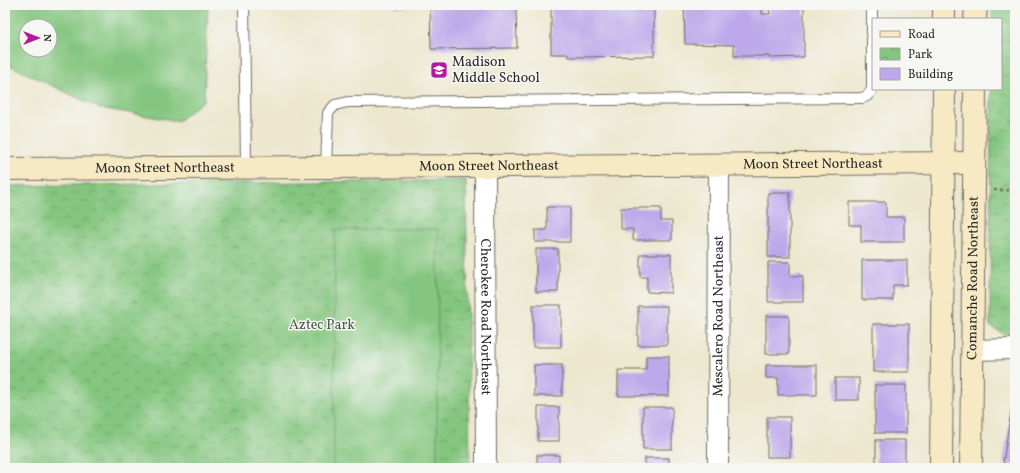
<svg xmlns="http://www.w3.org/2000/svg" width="1020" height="473" font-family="Vollkorn,serif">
  <defs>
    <pattern id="park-crowns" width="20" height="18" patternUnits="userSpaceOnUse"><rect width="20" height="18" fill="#84c67f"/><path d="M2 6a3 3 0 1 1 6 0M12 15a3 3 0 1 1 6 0" fill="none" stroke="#6ca168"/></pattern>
  </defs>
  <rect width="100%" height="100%" fill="#f6f6f2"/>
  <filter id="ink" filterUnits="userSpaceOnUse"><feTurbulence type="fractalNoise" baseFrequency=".025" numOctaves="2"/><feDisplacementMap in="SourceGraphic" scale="8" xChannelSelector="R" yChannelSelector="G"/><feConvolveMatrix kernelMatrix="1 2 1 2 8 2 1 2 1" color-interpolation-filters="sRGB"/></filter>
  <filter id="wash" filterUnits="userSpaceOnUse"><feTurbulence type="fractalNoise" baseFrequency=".012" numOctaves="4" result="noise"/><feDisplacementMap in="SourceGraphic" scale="16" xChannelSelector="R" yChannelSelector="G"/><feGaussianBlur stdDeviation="0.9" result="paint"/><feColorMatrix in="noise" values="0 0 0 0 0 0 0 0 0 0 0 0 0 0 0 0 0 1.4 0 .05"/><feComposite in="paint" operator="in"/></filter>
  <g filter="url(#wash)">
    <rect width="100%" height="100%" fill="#ece7cd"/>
    <g fill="url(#park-crowns)" stroke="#587855">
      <polygon points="992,5 1015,5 1015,334 1004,334 990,326 991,89 1001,89 1001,19 992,19"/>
      <polygon points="466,180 470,468 5,468 5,186"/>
    </g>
    <g fill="#84c67f" stroke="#587855" fill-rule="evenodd">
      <path d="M5,5h203l-4,95 -26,21 -79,-13 -94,-45zM26,26h24v24h-24z"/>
      <polygon points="438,229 437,468 334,468 335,230"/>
    </g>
    <g id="blocks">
      <g fill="#bca8eb">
        <polygon points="395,5 516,5 517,48 431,49 430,6 395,7"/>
        <polygon points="551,5 654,5 654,56 568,57 568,54 551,54"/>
        <polygon points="684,5 762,5 762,14 770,14 768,6 804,5 804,57 769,58 769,56 734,56 734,45 685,44"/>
        <rect x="768" y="193" width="22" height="64"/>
        <polygon points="849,202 886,202 886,217 904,217 904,242 861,242 861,225 849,225"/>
        <polygon points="547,207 570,207 570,242 535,242 535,230 547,230"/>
        <polygon points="621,208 661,208 661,221 672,221 672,240 633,240 633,229 621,229"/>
        <rect x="536" y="249" width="22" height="43"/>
        <polygon points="640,254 671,254 671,293 647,292 647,277 640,277"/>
        <polygon points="862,260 907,260 907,285 893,285 893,300 862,300"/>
        <polygon points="768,262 790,262 790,276 803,276 803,302 768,302"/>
        <rect x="533" y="305" width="28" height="42"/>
        <rect x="638" y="306" width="29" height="39"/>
        <rect x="766" y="316" width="23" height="38"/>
        <rect x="873" y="324" width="36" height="48"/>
        <polygon points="646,356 669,356 669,396 618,396 618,370 646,370"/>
        <rect x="534" y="365" width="28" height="31"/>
        <polygon points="766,365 817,365 817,395 778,395 778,378 766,378"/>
        <rect x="835" y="378" width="24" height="22"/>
        <rect x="875" y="385" width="31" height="48"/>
        <polygon points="1014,391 1015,391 1015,465 1003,463"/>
        <rect x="538" y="407" width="21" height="34"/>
        <rect x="643" y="407" width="29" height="42"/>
        <rect x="767" y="417" width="23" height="40"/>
        <rect x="876" y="440" width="29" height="28"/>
        <rect x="537" y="455" width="22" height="13"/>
        <rect x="645" y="458" width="24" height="10"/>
      </g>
    </g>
  </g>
  <g filter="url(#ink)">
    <use href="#blocks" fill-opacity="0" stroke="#6f6d64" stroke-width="1"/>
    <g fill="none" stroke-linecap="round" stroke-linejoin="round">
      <g stroke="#6f6d64" stroke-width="12">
        <g id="lane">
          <polyline points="244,5 246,166"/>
          <polyline points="326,167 328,113 335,105 348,102 862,98 867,96 872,90 872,5"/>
        </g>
      </g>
      <g stroke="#6f6d64" stroke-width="22">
        <g id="street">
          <path id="s1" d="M485,166l1,302"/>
          <polyline points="972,350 1015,349"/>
          <path id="s2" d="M718,468l1,-303"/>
        </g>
      </g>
      <g stroke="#6f6d64" stroke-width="24">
        <g id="secondary">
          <polyline points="944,19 944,5"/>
          <polyline points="975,19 976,5"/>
          <path id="s3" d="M5,169l969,-6"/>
          <polyline points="941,468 944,89"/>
          <path id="s4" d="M971,468l4,-379"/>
        </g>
      </g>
      <polyline stroke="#6f6d64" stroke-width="2.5" stroke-dasharray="3 3" stroke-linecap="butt" points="994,190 1015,190"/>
      <use href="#lane" stroke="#fff" stroke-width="10"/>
      <use href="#street" stroke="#fff" stroke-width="20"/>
      <use href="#secondary" stroke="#f6e9c3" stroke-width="22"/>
    </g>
  </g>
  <defs>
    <g id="school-square" transform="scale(0.9)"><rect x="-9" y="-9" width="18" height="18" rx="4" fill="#b5179e" stroke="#f6f6f2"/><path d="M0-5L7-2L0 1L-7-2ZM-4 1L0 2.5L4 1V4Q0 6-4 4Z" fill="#fff"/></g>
  </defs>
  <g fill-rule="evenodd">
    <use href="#school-square" x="439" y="70"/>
  </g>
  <g text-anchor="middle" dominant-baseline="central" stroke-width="3" stroke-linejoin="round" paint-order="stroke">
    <g font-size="14" fill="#2b2b2b" stroke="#f6f6f2" text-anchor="start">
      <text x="452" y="62">Madison<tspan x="452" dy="16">Middle School</tspan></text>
    </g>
    <g font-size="14" fill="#2b2b2b" stroke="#f6f6f2">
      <text stroke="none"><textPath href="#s3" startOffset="808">Moon Street Northeast</textPath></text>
      <text stroke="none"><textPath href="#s3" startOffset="484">Moon Street Northeast</textPath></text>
      <text stroke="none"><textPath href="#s3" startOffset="160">Moon Street Northeast</textPath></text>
      <text stroke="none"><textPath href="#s4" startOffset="190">Comanche Road Northeast</textPath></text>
      <text stroke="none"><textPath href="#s2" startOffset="152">Mescalero Road Northeast</textPath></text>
      <text stroke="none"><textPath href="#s1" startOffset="151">Cherokee Road Northeast</textPath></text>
    </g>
    <g font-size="14" fill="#465a44" stroke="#f6f6f2">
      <text x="322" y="325">Aztec Park</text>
    </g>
  </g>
  <rect width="1020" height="473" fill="none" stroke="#f6f6f2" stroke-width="20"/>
  <rect x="872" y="18" width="130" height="72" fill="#f6f6f2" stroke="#a5a5a2"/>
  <rect x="880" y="31" width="20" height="6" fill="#f6e9c3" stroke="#a5a5a2"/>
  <text x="908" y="38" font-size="12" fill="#2b2b2b">Road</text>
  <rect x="880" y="48" width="20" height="12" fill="url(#park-crowns)" stroke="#a5a5a2"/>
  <text x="908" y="58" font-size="12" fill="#2b2b2b">Park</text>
  <rect x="880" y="68" width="20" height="12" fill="#bca8eb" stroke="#a5a5a2"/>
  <text x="908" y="78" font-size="12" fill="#2b2b2b">Building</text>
  <g transform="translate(38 38) rotate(90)"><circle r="19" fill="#f6f6f2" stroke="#a5a5a2"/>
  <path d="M0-3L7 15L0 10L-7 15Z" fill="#b5179e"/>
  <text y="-6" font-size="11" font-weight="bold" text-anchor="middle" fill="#2b2b2b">N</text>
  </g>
</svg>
